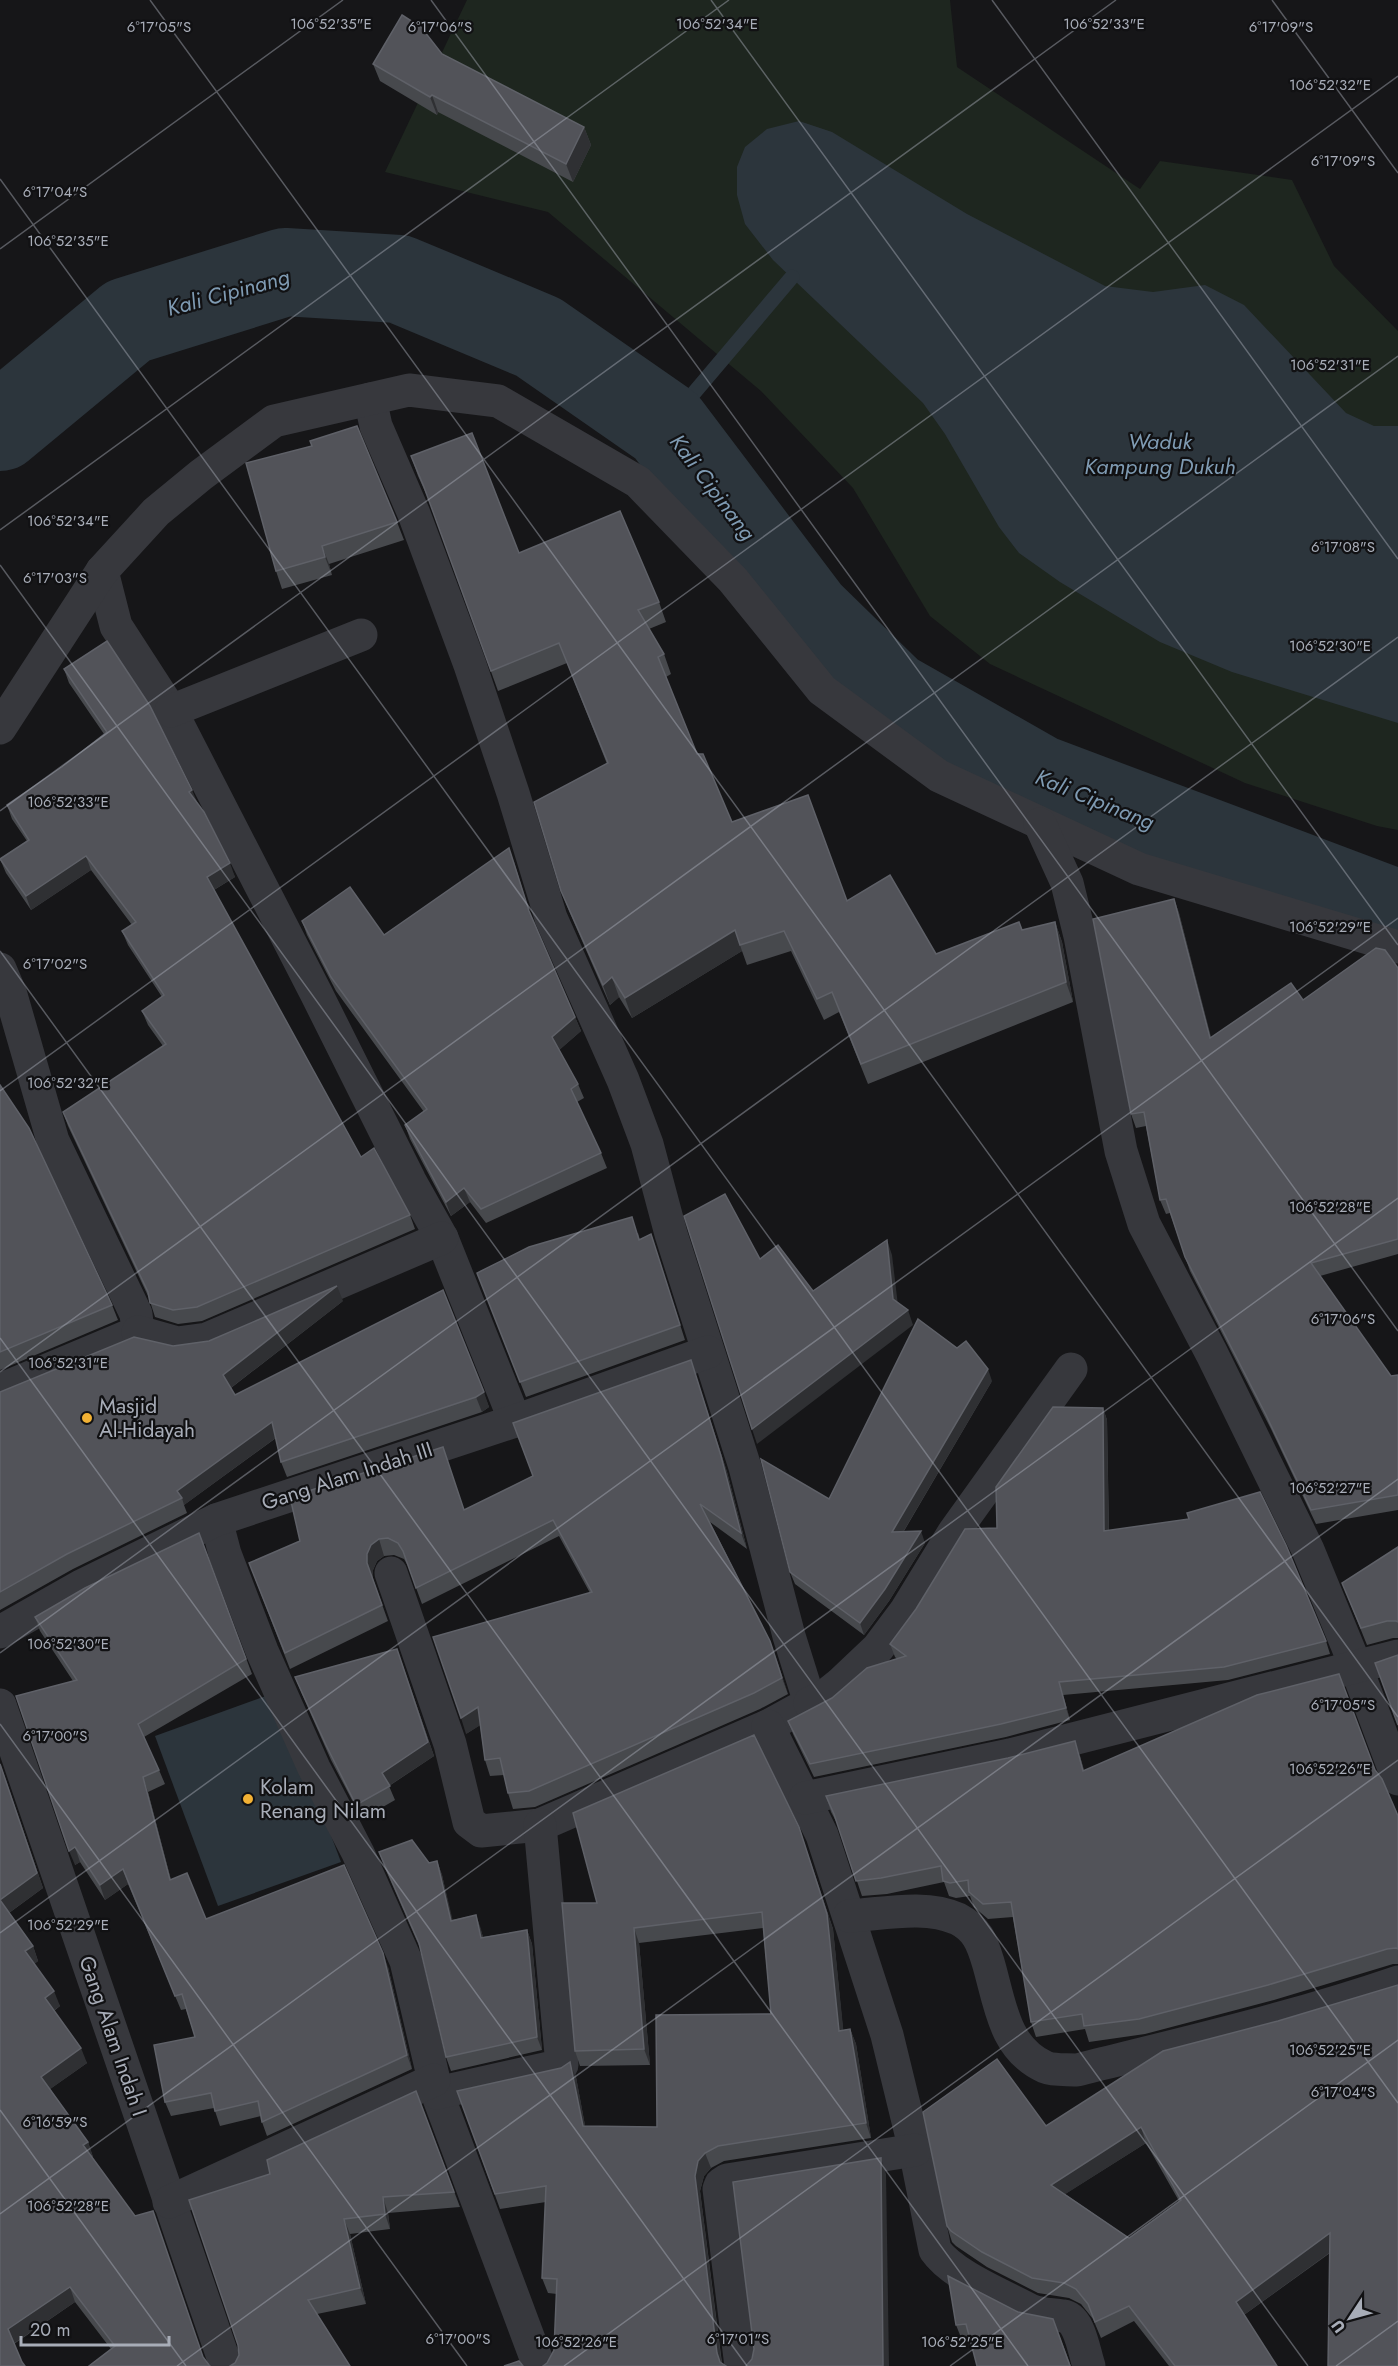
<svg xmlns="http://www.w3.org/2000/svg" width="1398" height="2366" font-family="Jost,sans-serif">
  <rect width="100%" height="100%" fill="#161618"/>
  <polygon fill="#1e261f" points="467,0 950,0 957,67 1140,189 1160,161 1292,180 1334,266 1398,331 1398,830 1377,826 1245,783 990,664 930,616 853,488 761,391 548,212 385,172"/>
  <g fill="#2c353c">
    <polygon points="799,121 832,132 967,214 1105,286 1153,292 1205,285 1244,305 1346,413 1374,426 1398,426 1398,723 1232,672 1160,642 1060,582 1019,553 999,527 945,434 923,403 773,260 745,224 737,195 737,167 745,147 767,129"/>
    <polygon points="277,1692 341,1862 218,1906 155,1736"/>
  </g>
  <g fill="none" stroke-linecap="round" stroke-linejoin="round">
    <polyline stroke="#2c353c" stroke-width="15" points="666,426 792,277"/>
    <polyline stroke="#2c353c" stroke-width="88" points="0,427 128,321 285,272 399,279 538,337 666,426 808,614 891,695 1039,779 1398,914"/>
    <g stroke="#37383d" stroke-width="33">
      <polyline points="370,399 376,426 414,514 470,665 513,793 551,918 623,1080 647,1144 671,1234 745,1467 789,1636 810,1703 768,1726 540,1825 481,1831 469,1822 450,1744 391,1573"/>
      <polyline points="102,571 116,626 171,711 316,993 410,1181 442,1238 515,1421"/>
      <polyline points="171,711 361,635"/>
      <polyline points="0,728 102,571 156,512 201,475 274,421 409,390 498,401 638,482 733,580 822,690 939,776 1139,869 1398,947"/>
      <polyline points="1040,824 1067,883 1080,936 1121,1151 1144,1224 1212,1354 1308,1550 1356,1667 1398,1779"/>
      <polyline points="0,969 11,995 53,1141 136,1314 138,1332 0,1390"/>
      <polyline points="138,1332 177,1343 207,1339 442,1238"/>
      <polyline points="216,1520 225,1554 262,1651 314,1768 358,1853 406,1961 437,2093 539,2366"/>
      <polyline points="0,1632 81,1586 216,1520 515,1421 708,1352"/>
      <polyline points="810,1703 825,1696 840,1684 878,1648 905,1612 954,1532 1071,1369"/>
      <polyline points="0,1705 226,2366"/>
      <path d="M768,1726l54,109 65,200 28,115 20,100c17,25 67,45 95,60 12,5 21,4 33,6 17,2 21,36 26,50"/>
      <polyline points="805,1798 1010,1755 1398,1656"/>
      <path d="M849,1916c34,-2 76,-12 109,3 19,10 24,23 30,43 12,40 15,86 57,105 10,4 22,2 32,3 108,-27 216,-52 321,-88"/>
      <polyline points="437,2093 562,2065 540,1825"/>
      <polyline points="169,2202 434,2080"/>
      <polyline points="741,2366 719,2189 721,2184 727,2180 915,2150"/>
    </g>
  </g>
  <g fill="#47494d" fill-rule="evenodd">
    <polygon points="442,54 584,127 591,145 573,182 438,112 437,115 380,81 373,64"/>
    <polygon points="411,456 519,553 659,602 666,622 649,629 664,654 671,674 666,677 697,754 732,822 847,901 936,954 1022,930 1055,922 1062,942 1073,1002 868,1084 839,1012 824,1020 791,951 747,965 742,951 632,1018 619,997 610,1005 569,911 561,891 607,764 567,663 498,691 432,507 418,476"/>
    <polygon points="246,463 397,522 404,540 329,564 332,575 282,589 276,571"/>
    <polygon points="64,669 197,803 235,877 214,890 361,1157 410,1215 415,1229 202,1321 178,1324 155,1317 149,1298 68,1126 63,1112 163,1046 148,1025 142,1011 162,997 128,945 122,931 132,925 91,870 31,910 6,873 0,859 27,841 12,819 7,805 62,767 104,734 69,683"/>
    <polygon points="514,862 531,917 575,1017 581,1031 559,1050 578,1084 584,1098 577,1102 601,1153 607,1168 486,1223 470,1202 451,1216 410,1139 405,1125 424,1112 336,991 307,935 302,921 384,935"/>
    <polygon points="1174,899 1179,913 1211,1038 1303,1000 1398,968 1398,1254 1320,1276 1391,1376 1398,1375 1398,1510 1316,1524 1271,1429 1190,1271 1170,1213 1166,1214 1160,1200 1146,1126 1136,1128 1131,1114"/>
    <polygon points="0,1085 112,1305 118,1320 0,1370"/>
    <polygon points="638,1233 640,1240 651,1234 685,1340 526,1397 477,1273"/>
    <polygon points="443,1290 489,1407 482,1412 287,1477 281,1462 276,1438 184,1505 187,1513 73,1569 0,1610 0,1392 173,1346 209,1341 343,1301 231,1388 235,1395"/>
    <polygon points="696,1376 727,1472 747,1549 710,1522 770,1641 788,1694 760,1709 535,1807 513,1809 508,1793 504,1775 490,1776 485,1760 480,1725 466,1734 590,1593 559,1536 422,1604 408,1566 404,1559 394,1555 384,1556 377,1561 373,1570 373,1579 388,1621 290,1669 249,1563 465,1510 533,1476"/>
    <polygon points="992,1381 904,1531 925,1543 889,1601 864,1635 795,1584 790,1572 829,1499"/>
    <polygon points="1103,1408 1107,1420 1109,1530 1326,1641 1330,1654 1228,1680 1063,1695 1070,1720 1006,1737 814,1777 793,1734 788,1721 832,1698 897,1659 895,1657 890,1644 997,1528"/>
    <polygon points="199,1533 252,1674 144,1737 159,1770 165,1784 148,1792 171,1880 206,1919 388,1967 412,2069 267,2136 262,2122 261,2116 220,2126 214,2108 171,2116 165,2102 195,2037 186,2009 181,2010 128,1884 105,1900 80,1862 75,1865 73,1681 40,1631 35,1617"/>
    <polygon points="1398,1547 1398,1638 1393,1638 1367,1645 1342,1583"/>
    <polygon points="402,1663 434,1756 389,1786 395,1800 362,1819 331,1760 301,1692 295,1677"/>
    <polygon points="1080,1756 1084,1770 1375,1770 1398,1816 1398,1964 1393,1964 1274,2000 1145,2034 1089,2042 1085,2029 1036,2037 1031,2022 1013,1917 988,1919 974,1907 970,1896 956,1898 949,1896 944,1882 887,1894 862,1896 838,1825 831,1812 826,1796"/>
    <polygon points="0,1763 43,1888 9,1913 33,1946 38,1961 34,1964 60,2006 54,2011 87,2063 50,2089 88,2142 93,2157 92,2158 203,2358 209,2365 111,2349 75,2302 14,2344 0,2366"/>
    <polygon points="799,1827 833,1929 843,2030 850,2029 856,2044 871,2138 724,2161 711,2168 704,2176 700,2191 722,2363 547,2363 554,2350 557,2294 548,2293 542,2278 546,2202 500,2209 457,2091 561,2068 570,2062 576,2077 585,2126 657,2127 771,2014 763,1928 639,1943 650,2065 580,2066 575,2051 597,1903"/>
    <polygon points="379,1852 429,1863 437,1861 442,1875 452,1920 476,1915 483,1937 527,1930 532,1944 542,2050 451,2071 446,2057 420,1948 384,1866"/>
    <path d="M1278,2021l52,232 -86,62 33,51h-108l-35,-45 -33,17 -8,-19 -12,-15 -12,-6 -31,-5 -51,-26 -31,-21 -4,-4 -5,-16 99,-100zM1146,2143l33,58 -50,37 -64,-44z"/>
    <polygon points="416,2091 460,2207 388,2213 390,2229 350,2234 366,2304 317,2314 235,2363 239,2355 270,2174"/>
    <polygon points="1018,2312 1053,2319 1071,2366 977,2366 970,2339 962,2340 956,2325"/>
  </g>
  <g fill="#2f3033">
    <polygon points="432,95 438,112 437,115 430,97"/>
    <polygon points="584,127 591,145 573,182 566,164"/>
    <polygon points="322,546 329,564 332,575 325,557"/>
    <polygon points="192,790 198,804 189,792"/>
    <polygon points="509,848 514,862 534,926 529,911"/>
    <polygon points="86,856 91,870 31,910 26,896"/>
    <polygon points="230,863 235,877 212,891 207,877"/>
    <polygon points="1174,899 1179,913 1215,1052 1210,1038"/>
    <polygon points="1055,922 1062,942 1073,1002 1066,982"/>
    <polygon points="735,930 742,951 632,1018 625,998"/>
    <polygon points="612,977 619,997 610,1005 603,985"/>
    <polygon points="575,1017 581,1031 557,1052 552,1037"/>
    <polygon points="464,1188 470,1202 451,1216 446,1202"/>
    <polygon points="887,1240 892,1255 899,1314 893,1299"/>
    <polygon points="337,1286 343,1301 228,1390 223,1375"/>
    <polygon points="908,1310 913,1325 757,1444 752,1429"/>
    <polygon points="691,1360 727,1472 747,1549 741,1533"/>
    <polygon points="988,1369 992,1381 896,1544 892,1532"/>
    <polygon points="484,1392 489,1407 482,1412 476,1397"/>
    <polygon points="1103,1408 1107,1420 1109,1543 1104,1531"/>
    <polygon points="272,1422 277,1437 184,1505 182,1498 177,1491"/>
    <polygon points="921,1531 925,1543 889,1601 864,1635 860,1623"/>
    <polygon points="379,1539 384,1556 377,1561 373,1570 373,1579 388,1621 367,1563 367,1554 371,1545"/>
    <polygon points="770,1641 776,1657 788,1694 782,1678"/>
    <polygon points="402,1663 434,1756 387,1787 382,1773"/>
    <polygon points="1059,1682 1063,1695 1070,1720 1066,1708"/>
    <polygon points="478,1707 484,1723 466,1734 461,1718"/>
    <polygon points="1075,1741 1080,1756 1088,1786 1083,1771"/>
    <polygon points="0,1763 43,1888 6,1915 0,1900"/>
    <polygon points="143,1777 148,1792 175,1895 170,1880"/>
    <polygon points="799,1827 833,1929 845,2046 839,2031"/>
    <polygon points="75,1847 80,1862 75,1865 69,1851"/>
    <polygon points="437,1861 442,1875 456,1934 451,1921"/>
    <polygon points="123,1869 128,1884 105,1900 100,1885"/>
    <polygon points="476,1915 481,1929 486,1951 481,1938"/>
    <polygon points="634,1928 639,1943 650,2065 644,2049"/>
    <polygon points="527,1930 532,1944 542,2050 537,2037"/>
    <polygon points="33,1946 38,1961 31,1967 25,1951"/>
    <polygon points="383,1953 388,1967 412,2069 407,2055"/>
    <polygon points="54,1991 60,2006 50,2013 45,1998"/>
    <polygon points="850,2029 856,2044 871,2138 866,2123"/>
    <polygon points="81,2048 87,2063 46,2092 41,2077"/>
    <polygon points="570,2062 576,2077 588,2141 583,2126"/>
    <polygon points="1141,2127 1146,2143 1056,2200 1051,2185"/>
    <polygon points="88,2142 93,2157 89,2160 83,2145"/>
    <polygon points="705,2153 711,2168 704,2176 700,2191 722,2366 717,2353 695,2176 698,2161"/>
    <polygon points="881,2158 886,2174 889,2366 883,2366"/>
    <polygon points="383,2197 388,2213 390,2229 385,2214"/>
    <polygon points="344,2219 350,2234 366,2304 360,2288"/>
    <polygon points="1330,2233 1336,2248 1241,2317 1236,2302"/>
    <polygon points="70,2287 75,2302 13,2344 8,2329"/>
  </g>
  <g fill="#525359" stroke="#5f6168" stroke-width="1.5" fill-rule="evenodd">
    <polygon points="402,15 421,27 442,54 584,127 566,164 432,95 430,97 373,64"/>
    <polygon points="357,426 397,522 322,546 325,557 276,571 246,463 312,446 310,441"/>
    <polygon points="472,433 519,553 620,511 659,602 638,610 664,654 658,657 697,754 703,754 732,822 808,795 847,901 890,875 936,954 1019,922 1022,930 1055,922 1066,982 861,1064 832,992 817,999 784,931 740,945 735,930 625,998 612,977 603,985 561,891 534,802 608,763 559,643 491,671 424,487 411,456"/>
    <polygon points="107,641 150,706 192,790 189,792 204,812 230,863 207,877 361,1157 374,1148 410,1215 197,1307 173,1310 150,1303 148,1292 63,1112 166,1044 142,1011 164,995 122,931 136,922 86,856 26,896 0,859 29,840 7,805 62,767 107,732 64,669"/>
    <polygon points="509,848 529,911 575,1017 552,1037 578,1084 571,1089 601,1153 481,1209 464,1188 446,1202 405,1125 427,1109 331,977 302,921 350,887 384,935"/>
    <polygon points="1174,899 1210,1038 1291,983 1303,1000 1376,948 1385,950 1398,968 1398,1239 1311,1263 1391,1376 1398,1375 1398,1495 1311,1510 1266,1415 1185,1257 1166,1199 1160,1200 1144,1112 1131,1114 1093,919"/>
    <polygon points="0,1085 29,1128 112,1305 0,1352"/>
    <polygon points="725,1194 760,1259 778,1245 813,1291 887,1240 893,1299 908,1310 752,1429 684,1216"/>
    <polygon points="632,1217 639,1240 651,1234 680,1325 520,1382 477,1273 529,1247"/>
    <polygon points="337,1286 223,1375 235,1395 443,1290 484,1392 476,1397 281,1462 272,1422 177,1491 182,1498 67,1554 0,1592 0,1392 134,1337 173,1346 209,1341"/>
    <polygon points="918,1319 957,1348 966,1341 988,1369 892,1532 921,1531 885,1589 860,1623 790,1572 761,1459 829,1499"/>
    <polygon points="691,1360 721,1456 741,1533 700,1504 770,1641 782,1678 754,1693 529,1791 508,1793 500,1758 485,1760 478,1707 461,1718 433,1637 592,1592 553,1520 416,1588 403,1551 398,1543 388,1538 379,1539 371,1545 367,1554 367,1563 382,1605 285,1653 249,1563 300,1541 290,1497 443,1447 464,1510 533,1476 513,1423"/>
    <polygon points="1053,1407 1103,1408 1104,1531 1189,1519 1187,1513 1260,1492 1286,1545 1326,1641 1224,1667 1059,1682 1066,1708 1001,1724 810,1764 788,1721 832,1698 867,1668 906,1656 890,1644 916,1609 965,1529 997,1528 996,1487"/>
    <polygon points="199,1533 246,1659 138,1724 159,1770 143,1777 170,1880 187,1873 206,1919 344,1865 383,1953 407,2055 262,2122 258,2101 215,2111 211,2093 165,2102 154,2045 195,2037 182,1994 175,1996 123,1869 100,1885 75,1847 69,1851 16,1696 77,1680 35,1617 85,1588"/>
    <polygon points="1398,1547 1398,1622 1396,1621 1387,1621 1361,1628 1342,1583"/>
    <polygon points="397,1649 428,1742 382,1773 390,1786 356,1805 326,1745 295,1677"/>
    <polygon points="1398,1655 1398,1725 1375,1663"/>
    <polygon points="1339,1674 1375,1770 1382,1779 1398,1816 1398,1949 1396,1948 1387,1949 1268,1985 1139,2019 1084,2026 1082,2014 1031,2022 1011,1902 983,1904 969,1892 968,1880 950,1883 943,1881 941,1866 881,1878 856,1881 834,1814 826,1796 1008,1758 1075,1741 1083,1771 1257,1695"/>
    <polygon points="754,1735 799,1827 827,1914 839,2031 850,2029 866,2123 718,2146 705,2153 698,2161 695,2176 717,2353 720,2362 726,2366 543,2366 547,2363 554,2350 557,2279 542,2278 546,2186 495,2194 457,2091 561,2068 570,2062 583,2126 657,2127 656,2015 771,2014 762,1912 634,1928 644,2049 575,2051 562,1903 597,1903 573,1813"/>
    <polygon points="0,1764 37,1873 0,1900 33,1946 25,1951 54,1991 45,1998 81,2048 41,2077 88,2142 83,2145 135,2216 153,2211 203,2357 209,2365 210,2366 89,2366 115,2346 70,2287 8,2329 22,2362 25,2366 0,2366"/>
    <polygon points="412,1840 429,1863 437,1861 451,1921 476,1915 481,1938 527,1930 537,2037 446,2057 419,1943 379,1852"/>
    <path d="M1398,1985v381h-70l2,-133 -94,69 41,64h-102l-46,-60 -34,16 -7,-18 -12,-15 -12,-6 -32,-5 -50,-26 -31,-21 -4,-5 -24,-114 74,-53 49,67 117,-75 115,-30zM1141,2127l40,73 -52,38 -78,-53z"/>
    <polygon points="416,2091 454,2192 383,2197 385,2214 344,2219 360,2288 308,2300 350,2366 230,2366 235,2363 239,2355 238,2345 189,2200 270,2174 267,2160"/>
    <polygon points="881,2158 883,2366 746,2366 752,2359 754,2349 733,2182"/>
    <polygon points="948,2276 1018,2312 1053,2319 1070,2366 977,2366 966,2324 956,2325"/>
    <polygon points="519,2361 523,2366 504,2366"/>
  </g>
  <path fill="none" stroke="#a8adb8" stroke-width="1.5" stroke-opacity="0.45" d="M150,0l1248,1717M431,0l967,1331M711,0l687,945M992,0l406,559M1272,0l126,173M0,179l1398,1924M0,249l343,-249M0,530l729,-530M0,565l1308,1801M0,811l1116,-811M0,951l1028,1415M0,1091l1398,-1015M0,1338l747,1028M0,1372l1398,-1016M0,1653l1398,-1016M0,1724l467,642M0,1933l1398,-1015M0,2110l186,256M0,2214l1398,-1016M177,2366l1221,-887M564,2366l834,-606M950,2366l448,-326M1336,2366l62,-45"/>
  <g fill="#f2b134" stroke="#111113" stroke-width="2">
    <circle cx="87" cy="1418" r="6"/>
    <circle cx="248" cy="1799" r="6"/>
  </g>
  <g text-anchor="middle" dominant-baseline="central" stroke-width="4.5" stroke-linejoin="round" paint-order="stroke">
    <g font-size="21" fill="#a8adb8" stroke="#111113" text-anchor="start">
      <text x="99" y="1406">Masjid<tspan x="99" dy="24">Al-Hidayah</tspan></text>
      <text x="260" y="1787">Kolam<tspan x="260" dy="24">Renang Nilam</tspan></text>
    </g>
    <g font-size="21" fill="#a8adb8" stroke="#111113">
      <text transform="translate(347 1476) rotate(-18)">Gang Alam Indah III</text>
      <text transform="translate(113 2036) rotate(71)">Gang Alam Indah I</text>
    </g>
    <g font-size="22" font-style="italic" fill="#7f9bb3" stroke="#111113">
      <text transform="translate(228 292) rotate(-15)">Kali Cipinang</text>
      <text x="1160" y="441">Waduk<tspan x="1160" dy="25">Kampung Dukuh</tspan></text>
      <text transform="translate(713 487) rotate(53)">Kali Cipinang</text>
      <text transform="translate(1095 799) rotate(22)">Kali Cipinang</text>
    </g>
  </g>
  <g font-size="15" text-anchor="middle" fill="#a8adb8" stroke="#111113" stroke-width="4.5" stroke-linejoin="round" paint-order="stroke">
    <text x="1104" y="29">106°52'33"E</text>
    <text x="331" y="29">106°52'35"E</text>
    <text x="717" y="29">106°52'34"E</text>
    <text x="159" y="32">6°17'05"S</text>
    <text x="440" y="32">6°17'06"S</text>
    <text x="1281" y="32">6°17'09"S</text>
    <text x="1330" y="90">106°52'32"E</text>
    <text x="1343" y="166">6°17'09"S</text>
    <text x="55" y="197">6°17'04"S</text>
    <text x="68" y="246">106°52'35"E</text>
    <text x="1330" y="370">106°52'31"E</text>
    <text x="68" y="526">106°52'34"E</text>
    <text x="1343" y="552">6°17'08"S</text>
    <text x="55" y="583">6°17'03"S</text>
    <text x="1330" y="651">106°52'30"E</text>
    <text x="68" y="807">106°52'33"E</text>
    <text x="1330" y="932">106°52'29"E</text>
    <text x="55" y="969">6°17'02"S</text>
    <text x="68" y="1088">106°52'32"E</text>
    <text x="1330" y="1212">106°52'28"E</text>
    <text x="1343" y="1324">6°17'06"S</text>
    <text x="68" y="1368">106°52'31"E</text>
    <text x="1330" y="1493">106°52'27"E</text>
    <text x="68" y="1649">106°52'30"E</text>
    <text x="1343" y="1710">6°17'05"S</text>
    <text x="55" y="1741">6°17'00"S</text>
    <text x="1330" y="1774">106°52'26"E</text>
    <text x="68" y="1930">106°52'29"E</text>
    <text x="1330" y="2055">106°52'25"E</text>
    <text x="1343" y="2097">6°17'04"S</text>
    <text x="55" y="2127">6°16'59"S</text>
    <text x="68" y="2211">106°52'28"E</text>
    <text x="458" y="2344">6°17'00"S</text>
    <text x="738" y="2344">6°17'01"S</text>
    <text x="576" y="2347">106°52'26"E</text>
    <text x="962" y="2347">106°52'25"E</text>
  </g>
  <g transform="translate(1350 2318) rotate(234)" stroke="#111113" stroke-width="4.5" paint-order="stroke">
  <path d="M0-4.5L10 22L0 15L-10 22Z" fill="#a8adb8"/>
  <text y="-9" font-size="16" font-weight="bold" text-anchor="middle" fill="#a8adb8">U</text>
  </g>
  <path d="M21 2336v9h148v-9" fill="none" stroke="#a8adb8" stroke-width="3"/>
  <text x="30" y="2336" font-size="18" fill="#a8adb8" stroke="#111113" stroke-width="4.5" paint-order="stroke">20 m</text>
</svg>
